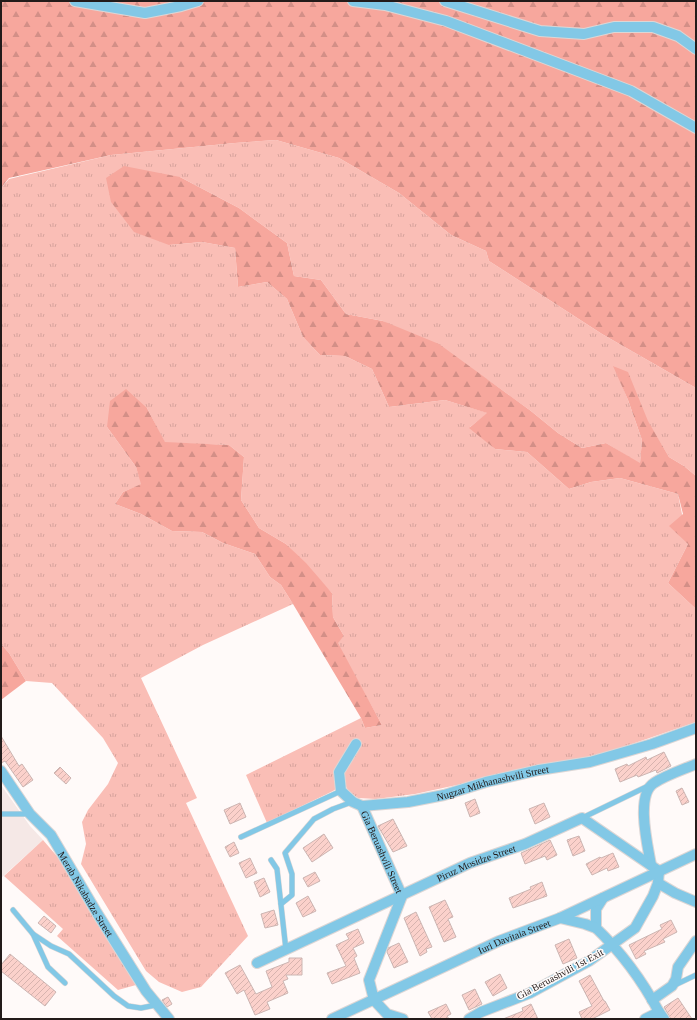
<svg xmlns="http://www.w3.org/2000/svg" width="697" height="1020" font-family="'Times New Roman',serif">
  <defs>
    <pattern id="grass-tufts" width="24" height="20" patternUnits="userSpaceOnUse"><rect width="24" height="20" fill="#fabeb6"/><path d="M3 7l-1-3M5 7V3M7 7l1-3M15 17l-1-3M17 17v-4M19 17l1-3" fill="none" stroke="#d6a39c"/></pattern>
    <pattern id="forest-firs" width="22" height="20" patternUnits="userSpaceOnUse"><rect width="22" height="20" fill="#f7a79d"/><path d="M5 1l3.5 6h-7zM16 11l3.5 6h-7z" fill="#d38f87"/></pattern>
    <pattern id="building-hatch" width="6" height="6" patternUnits="userSpaceOnUse"><rect width="6" height="6" fill="#fbd1cb"/><path d="M-1 1l2-2M0 6l6-6M5 7l2-2" fill="none" stroke="#d7b3ae"/></pattern>
  </defs>
  <rect width="100%" height="100%" fill="#fffaf9"/>
  <polygon fill="#f5e8e6" points="1,785 30,826 43,840 1,878"/>
  <g fill="url(#grass-tufts)">
    <polygon points="276,140 339,158 399,193 451,235 486,251 489,261 602,334 696,388 696,476 684,466 669,457 614,366 628,400 642,440 640,464 606,443 582,448 558,433 531,411 488,380 383,321 346,314 321,280 294,276 287,243 239,208 180,177 169,245 202,242 235,248 238,287 267,282 287,299 303,337 320,355 345,356 372,369 389,407 445,400 488,413 470,427 495,449 527,452 569,489 591,482 620,478 678,494 688,544 668,583 696,609 696,722 597,756 577,759 415,794 376,799 358,798 349,792 344,783 333,791 267,823 246,775 361,718 365,728 382,725 337,643 344,636 333,617 332,593 286,544 259,528 241,500 244,457 229,445 165,443 147,408 107,427 136,467 142,484 123,492 115,504 141,514 172,531 202,532 223,543 255,554 270,577 281,585 293,604 203,645 141,678 197,798 186,803 248,936 201,987 182,992 159,982 146,971 81,864 86,844 82,822 88,810 108,784 118,763 103,738 52,683 26,681 9,653 1,644 1,188 9,179 111,155 235,143"/>
    <polygon points="43,840 61,861 136,985 118,990 57,936 63,929 4,876"/>
  </g>
  <g fill="url(#forest-firs)">
    <polygon points="1,1 696,1 696,388 602,334 489,261 486,251 451,235 399,193 339,158 276,140 235,143 111,155 9,178 1,188"/>
    <polygon points="124,166 180,177 239,208 287,243 294,276 321,280 346,314 383,321 439,344 531,411 558,433 582,448 606,443 640,463 642,440 628,400 613,366 628,372 648,421 669,457 684,466 696,476 696,609 668,583 688,544 669,526 683,514 678,494 620,478 591,482 569,489 527,452 495,449 469,428 487,413 445,400 389,407 372,369 345,356 320,355 303,337 287,299 267,282 238,287 235,248 202,242 169,245 134,232 111,202 106,178"/>
    <polygon points="126,389 147,408 165,442 229,445 244,457 241,500 259,528 286,544 306,563 332,593 333,617 344,636 338,643 382,725 365,728 361,718 293,604 281,585 270,577 255,554 223,543 202,532 172,531 141,514 115,504 123,492 141,484 136,467 107,427 110,401"/>
    <polygon points="1,644 9,653 26,681 1,700"/>
  </g>
  <g fill="url(#building-hatch)" stroke="#ccb5b2">
    <polygon points="1,736 19,766 22,764 33,780 23,787 5,761 1,763"/>
    <polygon points="664,752 671,766 657,773 656,770 638,777 637,775 620,782 615,769 627,764 628,766 646,757 647,760"/>
    <polygon points="60,767 71,778 66,784 54,773"/>
    <polygon points="682,788 689,802 682,805 676,791"/>
    <polygon points="475,799 480,813 470,817 465,803"/>
    <polygon points="240,803 246,817 230,824 224,810"/>
    <polygon points="544,803 550,817 535,824 529,809"/>
    <polygon points="393,819 407,846 393,852 378,826"/>
    <polygon points="324,834 333,848 312,862 303,848"/>
    <polygon points="579,836 585,851 573,856 567,840"/>
    <polygon points="550,840 557,855 547,860 545,856 525,864 521,853"/>
    <polygon points="234,842 239,853 230,857 225,847"/>
    <polygon points="613,853 619,867 608,871 607,868 592,875 586,864 600,857 601,858"/>
    <polygon points="250,858 257,873 246,878 239,863"/>
    <polygon points="315,872 320,881 308,887 303,878"/>
    <polygon points="264,878 270,892 260,897 254,882"/>
    <polygon points="542,882 547,896 513,908 509,898 531,889 530,887"/>
    <polygon points="308,896 316,911 303,917 296,903"/>
    <polygon points="445,900 453,917 448,919 456,937 444,942 429,907"/>
    <polygon points="274,910 278,925 265,928 261,914"/>
    <polygon points="416,912 432,947 426,949 427,952 420,956 404,918"/>
    <polygon points="44,916 56,926 51,933 38,923"/>
    <polygon points="671,920 677,932 663,939 665,942 644,951 646,954 636,959 629,945 662,929 660,925"/>
    <polygon points="358,929 364,943 353,948 357,956 354,958 360,973 332,984 327,973 346,966 336,945 349,939 346,934"/>
    <polygon points="569,939 577,958 563,964 555,945"/>
    <polygon points="399,943 408,962 394,968 387,952 388,948"/>
    <polygon points="10,954 56,992 45,1006 1,971 1,965"/>
    <polygon points="289,958 302,958 302,975 286,975 288,979 283,981 288,993 267,1002 270,1009 255,1015 244,990 237,994 225,973 240,965 256,994 272,987 266,971 289,962"/>
    <polygon points="500,974 507,988 493,996 485,982"/>
    <polygon points="590,975 604,1001 605,1001 610,1010 592,1019 582,1019 579,1012 592,1006 579,981"/>
    <polygon points="475,989 482,1004 469,1010 462,995"/>
    <polygon points="168,997 172,1004 167,1007 162,1000"/>
    <polygon points="678,998 692,1019 671,1019 664,1007"/>
    <polygon points="446,1004 451,1014 447,1016 449,1019 432,1019 428,1012"/>
    <polygon points="531,1004 538,1019 503,1019 523,1011 522,1008"/>
  </g>
  <g fill="none" stroke-linecap="round" stroke-linejoin="round">
    <g stroke="#dcd6d5" stroke-width="6">
      <g id="service">
        <polyline points="1,814 30,814"/>
        <polyline points="582,818 648,786"/>
        <polyline points="241,837 341,791"/>
        <polyline points="271,860 277,869 286,950"/>
        <polyline points="281,904 292,895 292,874 285,853 314,819 333,809 352,802"/>
        <polyline points="13,910 33,934 48,967 65,983"/>
        <polyline points="33,934 51,946 69,954 114,996 128,1006 141,1008 156,1005"/>
        <polyline points="675,985 696,975"/>
      </g>
    </g>
    <g stroke="#dcd6d5" stroke-width="12">
      <g id="minor">
        <polyline points="75,1 145,13 181,6 198,1"/>
        <polyline points="353,1 385,5 446,21 631,91 696,128"/>
        <polyline points="445,1 540,31 584,34 614,27 653,27 678,36 696,49"/>
        <path id="s1" d="M356,744l-17,28 2,19 12,11 9,4 46,-4 36,-7 42,-13 53,-12 51,-8 62,-18 44,-16"/>
        <path id="s2" d="M1,771l29,43 21,21 46,78 49,78 23,28"/>
        <path id="s3" d="M362,806l40,90 -33,84 5,20 13,14 16,5"/>
        <path d="M651,865c-3,-18 -16,-70 3,-82 12,-8 28,-13 42,-19"/>
        <polyline points="658,883 675,893 696,902"/>
        <path d="M603,898l-7,11v19c24,23 47,54 63,84"/>
        <polyline points="560,918 585,924 596,928"/>
        <path id="s4" d="M257,963l213,-100 55,-19 57,-26 77,53 -1,12 -5,13 -18,32 -46,33 -59,32 -49,19 -12,7"/>
        <polyline points="652,1000 672,986 676,979 678,967 696,941"/>
        <path id="s5" d="M332,1019l167,-78 61,-23 136,-64"/>
        <polyline points="645,1019 659,1012 664,1019"/>
      </g>
    </g>
    <use href="#service" stroke="#82c8e6" stroke-width="5"/>
    <use href="#minor" stroke="#82c8e6" stroke-width="10"/>
  </g>
  <g text-anchor="middle" dominant-baseline="central" stroke-width="3" stroke-linejoin="round" paint-order="stroke">
    <g font-size="10" fill="#231b1a" stroke="#fffaf9">
      <text stroke="none"><textPath href="#s1" startOffset="211">Nugzar Mikhanashvili Street</textPath></text>
      <text stroke="none"><textPath href="#s3" startOffset="50">Gia Beruashvili Street</textPath></text>
      <text stroke="none"><textPath href="#s4" startOffset="241">Piruz Mosidze Street</textPath></text>
      <text stroke="none"><textPath href="#s2" startOffset="150">Merab Nikabadze Street</textPath></text>
      <text stroke="none"><textPath href="#s5" startOffset="200">Iuri Davitaia Street</textPath></text>
      <text transform="translate(560 974) rotate(-28)">Gia Beruashvili 1st Exit</text>
    </g>
  </g>
  <rect width="697" height="1020" fill="none" stroke="#231b1a" stroke-width="4"/>
</svg>
